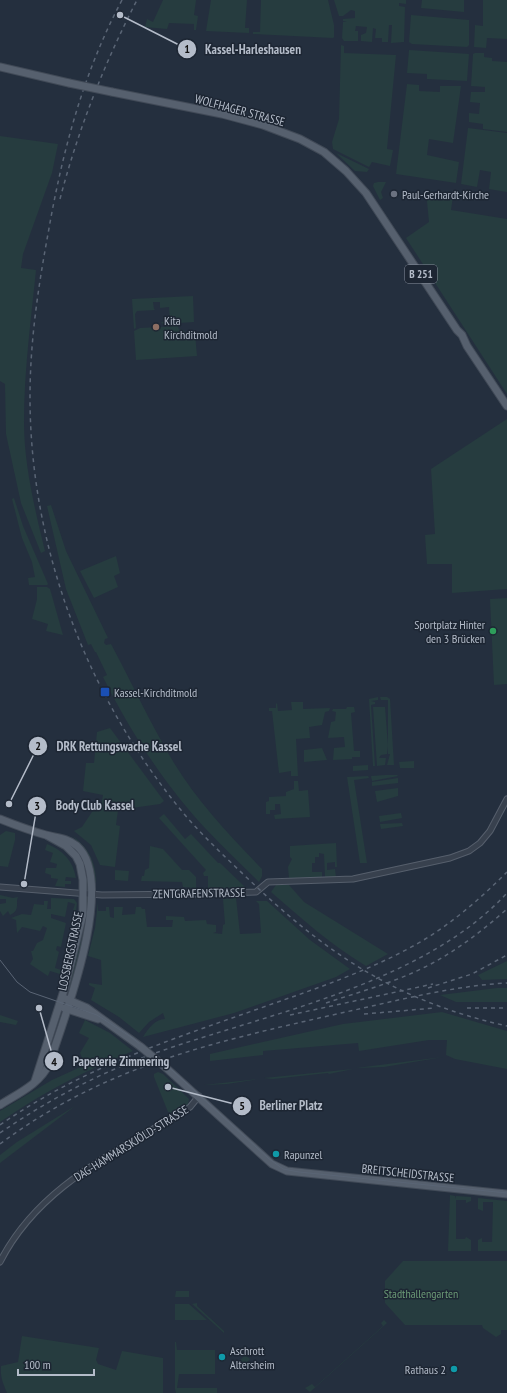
<svg xmlns="http://www.w3.org/2000/svg" width="507" height="1393" font-family="'PT Sans Narrow',sans-serif">
  <rect width="100%" height="100%" fill="#242f3e"/>
  <g fill="#263c3f">
    <polygon points="163,0 196,0 194,15 198,16 196,30 194,30 194,24 169,23 167,29 145,27 147,19 153,22"/>
    <polygon points="211,0 247,0 245,28 249,28 249,33 206,31"/>
    <polygon points="261,0 328,0 334,25 334,37 333,38 253,34 253,32 260,32"/>
    <polygon points="334,0 406,0 406,4 399,3 399,6 405,7 404,42 391,43 392,25 389,25 388,42 382,42 382,38 375,38 376,29 373,28 372,42 361,41 361,35 366,33 367,27 356,26 355,31 358,31 358,41 344,41 342,38 343,22 347,21 343,21 343,19 355,18 355,11 351,10 343,16 339,16"/>
    <polygon points="422,0 464,0 464,12 421,8"/>
    <polygon points="483,0 507,0 507,39 487,38 486,48 474,47 475,25 483,26"/>
    <polygon points="411,15 469,20 469,45 467,47 412,44 409,42"/>
    <polygon points="341,45 344,46 344,53 396,55 387,149 393,150 390,166 372,162 369,167 333,149 332,142 339,119"/>
    <polygon points="409,50 469,54 467,81 427,79 427,74 407,73"/>
    <polygon points="475,53 484,53 484,57 492,58 492,61 507,62 507,132 483,129 483,124 469,122 469,113 479,114 480,103 470,102 471,92 485,92 485,87 471,86 473,54"/>
    <polygon points="407,84 419,85 419,91 440,92 440,86 461,86 453,143 429,139 427,155 459,162 456,183 396,174"/>
    <polygon points="468,128 507,133 507,192 489,189 491,172 480,170 477,187 461,184"/>
    <path d="M0,136l58,8 -6,29 -29,81 -2,14 15,2c-5,50 -12,101 -12,152 0,43 11,88 21,129l-4,2 -20,-50 -15,-69 -1,-50 -5,-3z"/>
    <polygon points="336,153 369,169 367,172 355,171"/>
    <polygon points="378,182 386,182 381,192 383,198 380,200 373,186 374,183"/>
    <polygon points="426,191 453,196 451,210 507,219 507,394 406,238 429,222"/>
    <polygon points="193,296 194,322 163,324 161,322 170,321 169,307 160,308 160,302 153,302 154,309 155,310 137,311 135,314 136,328 134,329 132,299"/>
    <polygon points="178,326 179,330 181,329 187,333 195,333 197,356 136,360 134,331 140,328"/>
    <polygon points="507,419 507,589 452,593 452,564 427,564 425,535 435,534 431,469"/>
    <polygon points="14,498 23,526 48,584 47,585 29,585 28,578 35,577 32,562 22,538 12,499"/>
    <path d="M51,505l15,46 42,87 -3,1 -1,4 2,2 5,-1c21,39 40,81 63,119 24,39 56,73 88,106v7l-3,6c-24,-24 -49,-47 -70,-72 -35,-42 -62,-85 -86,-133l4,-2 -11,-23h-1l-4,-8 -3,1 -22,-56 -19,-83z"/>
    <polygon points="116,556 120,573 114,576 118,587 94,598 80,571"/>
    <polygon points="37,587 47,587 50,589 63,635 46,631 48,624 32,619 37,599"/>
    <polygon points="507,598 507,684 494,685 490,599"/>
    <polygon points="378,697 378,700 371,701 375,702 375,704 371,705 375,766 373,766 369,699"/>
    <polygon points="380,697 387,697 390,699 394,765 387,765 390,754 388,754 388,700 381,700"/>
    <polygon points="291,702 303,702 303,709 330,708 329,711 325,712 322,725 309,727 310,738 296,739 298,776 291,776 291,771 279,773 272,711 269,711 269,708 276,708 276,704 277,703 278,711 292,710"/>
    <polygon points="347,707 354,707 355,712 351,713 354,751 360,751 360,757 352,757 352,759 333,760 334,748 345,747 344,737 328,738 331,722 335,721 336,712 332,711 333,709 346,709"/>
    <polygon points="373,707 385,707 388,746 387,754 381,755 379,758 386,758 385,765 377,766"/>
    <polygon points="110,728 164,801 160,804 118,810 116,825 120,826 115,867 100,865 91,845 74,831 82,827 96,806 101,807 103,795 83,791 86,763 94,763 97,732"/>
    <polygon points="322,748 327,760 304,762 304,750"/>
    <polygon points="414,761 414,768 400,768 399,762"/>
    <polygon points="368,765 368,770 353,771 353,766"/>
    <polygon points="385,775 397,775 398,776 372,781 371,776"/>
    <polygon points="368,776 369,778 354,780 367,863 360,863 347,777"/>
    <polygon points="398,778 398,783 372,786 372,782"/>
    <polygon points="294,781 298,781 299,791 308,790 310,817 275,819 274,815 281,814 280,804 275,804 275,810 270,810 270,814 266,814 266,802 269,801 269,797 286,796 286,792 294,789"/>
    <polygon points="398,788 398,796 377,802 375,791"/>
    <polygon points="401,813 402,818 380,822 379,816"/>
    <polygon points="164,814 185,839 191,834 218,863 220,863 245,887 208,889 208,876 204,876 203,873 206,870 159,818"/>
    <polygon points="402,823 403,826 381,829 380,824"/>
    <polygon points="6,831 15,833 15,840 8,867 0,866 0,835"/>
    <path d="M72,836c17,11 24,27 24,46h-1l-4,-22 -9,-15z"/>
    <polygon points="336,843 337,867 335,867 335,862 327,863 327,870 335,869 336,877 325,877 324,854 319,853 319,857 315,857 315,863 312,863 312,872 322,872 322,877 289,878 288,867 292,859 290,857 290,846"/>
    <path d="M47,844c16,6 26,17 29,34l-10,-1 -1,4h6v3h-6v3l-10,-1 3,-7 -7,-1v-3l-6,-2 1,-5h10l1,-4 -7,-2 3,-9 -8,-3z"/>
    <polygon points="150,846 163,849 182,870 189,870 196,877 196,888 183,887 182,882 141,881 142,876 144,876 145,870 149,868"/>
    <polygon points="115,870 129,871 128,881 115,880"/>
    <path d="M276,885h13l15,17 84,52 -22,12c-35,-21 -65,-48 -95,-74z"/>
    <path d="M0,895l13,3 5,-1c-3,6 3,13 -8,18l-2,-4 -5,5 -3,-5v-7l6,-1v-4h-6z"/>
    <polygon points="51,898 74,899 77,903 76,911 73,910 75,904 68,902 65,917 51,914 51,918 66,923 61,947 57,946 56,950 59,952 55,968 61,970 60,974 50,971 48,976 30,964 33,959 31,951 33,951 37,943 43,940 47,928 43,926 40,931 22,927 17,933 16,920 11,918 22,914 31,915 34,904 44,905 44,901 48,901 47,909 51,909"/>
    <path d="M236,898l4,36 21,-1 -2,-29 -3,-3h11l43,39 40,29 -14,8 -102,36 -91,24c5,-8 12,-18 22,-18l-2,-6 -14,9 -10,11 -20,-16 -28,-17 4,-12 -6,-3v-2l13,2 -1,-25 -13,-4 7,-28 3,-26v9h8v-4h3l1,10 4,1v-11h9l-1,8 13,-1 1,-7h5l1,2h3l2,18h25l1,-7h-7v-4l18,1 1,4 21,-1 1,4 9,1v7l-3,1 9,1 1,-9 2,-1 -2,-25z"/>
    <polygon points="85,904 88,904 88,921 70,990 68,989 85,926"/>
    <polygon points="507,961 507,979 482,980 478,975"/>
    <polygon points="497,988 507,988 507,1002 456,1002 440,995"/>
    <polygon points="442,1012 507,1031 507,1069 455,1059 446,1055 447,1040 429,1040 359,1051 358,1043 263,1051 263,1055 210,1061 210,1054 343,1024"/>
    <polygon points="0,1015 18,1021 16,1025 0,1022"/>
    <path d="M85,1020l25,13 23,18c-47,19 -91,42 -133,71v-11l52,-31 33,-15 -5,-12 9,-15 -10,-5z"/>
    <polygon points="443,1057 384,1067 356,1068"/>
    <polygon points="353,1069 329,1074 328,1073 273,1079 264,1078"/>
    <polygon points="158,1072 163,1074 189,1099 188,1104 172,1113 168,1112 154,1077 154,1074"/>
    <polygon points="259,1079 227,1084 204,1085"/>
    <polygon points="75,1106 0,1163 0,1155 17,1142"/>
    <polygon points="450,1195 455,1196 455,1199 456,1196 471,1197 471,1201 466,1203 466,1200 456,1200 456,1239 465,1239 466,1237 471,1240 471,1251 448,1251"/>
    <polygon points="478,1198 507,1201 507,1251 478,1251 478,1240 482,1238 482,1242 492,1242 493,1202 483,1202 483,1211 478,1209"/>
    <polygon points="403,1261 507,1261 507,1330 501,1330 501,1334 496,1337 483,1328 482,1325 405,1325 385,1303 385,1281"/>
    <polygon points="176,1291 189,1291 189,1297 175,1297"/>
    <polygon points="197,1303 197,1306 224,1331 224,1333 192,1304"/>
    <polygon points="175,1304 189,1304 207,1320 175,1320"/>
    <polygon points="384,1320 387,1323 310,1392 305,1388 312,1384 315,1387 383,1326 381,1323"/>
    <path d="M22,1336l77,12 -3,12 2,4 18,6 6,-19 41,7v35h-156c-4,-10 -7,-16 -6,-27l17,-4z"/>
    <polygon points="175,1342 176,1342 177,1350 215,1350 215,1374 179,1374 177,1388 217,1388 217,1393 176,1393 175,1389"/>
    <polygon points="245,1355 250,1359 240,1371 235,1366"/>
  </g>
  <g fill="none" stroke-linecap="round" stroke-linejoin="round">
    <g stroke="#565f6c" stroke-width="7">
      <g id="minor">
        <polyline points="0,887 102,895 198,894 256,892 268,882 353,879 450,858 469,851 480,843 490,831 507,799"/>
        <path d="M0,1262c40,-79 120,-111 190,-155l9,-11"/>
      </g>
    </g>
    <g stroke="#414a57" stroke-width="9">
      <g id="major">
        <polyline points="0,67 69,83"/>
        <polyline points="112,92 222,114 263,125 300,139 324,152 346,171 366,193 457,330 462,335 467,346 507,406"/>
        <path d="M0,819c15,6 31,12 46,16 11,3 21,3 31,11 40,36 -13,173 -28,218 -9,20 -32,30 -49,41"/>
        <polyline points="66,999 87,1008 141,1047"/>
        <polyline points="64,1008 98,1019"/>
        <polyline points="164,1066 272,1164 287,1171 507,1194"/>
        <polyline points="35,1081 65,987 83,914 83,880 80,864 76,856 66,846 48,836"/>
      </g>
    </g>
    <use href="#minor" stroke="#38414e" stroke-width="5"/>
    <use href="#major" stroke="#56606e" stroke-width="7"/>
    <polyline stroke="#5a6575" stroke-width="1" points="0,960 17,982 30,992 97,1015 131,1037 173,1071 268,1158 283,1169 299,1172 507,1193"/>
    <g stroke="#5a6575" stroke-width="1.5" stroke-dasharray="4 4" stroke-linecap="butt">
      <path d="M122,0c-39,73 -60,153 -74,234 -10,54 -18,108 -18,163 0,152 58,302 155,418 18,21 38,40 58,59 81,78 152,127 264,152"/>
      <path d="M60,199c18,-69 44,-135 77,-199"/>
      <polyline points="428,988 472,974 507,955"/>
      <path d="M326,1003c33,-11 67,-20 99,-36 30,-15 57,-36 82,-58"/>
      <polyline points="467,1008 507,1008"/>
      <polyline points="364,1014 435,1008"/>
      <polyline points="290,1015 433,984"/>
      <path d="M0,1125c85,-59 176,-87 272,-121 49,-17 98,-34 143,-59 34,-19 64,-45 92,-73"/>
      <path d="M0,1133c51,-35 105,-63 164,-83 111,-38 261,-68 343,-157"/>
      <path d="M0,1144c106,-79 215,-102 341,-131 55,-12 110,-27 166,-30"/>
    </g>
    <g stroke="#414a57" stroke-width="9" stroke-linecap="butt">
      <g id="major-bridge">
        <polyline points="69,83 112,92"/>
        <polyline points="141,1047 164,1066"/>
      </g>
    </g>
    <use href="#major-bridge" stroke="#56606e" stroke-width="7"/>
  </g>
  <circle fill="#6b7280" stroke="#1d2633" stroke-width="1.5" cx="394" cy="194" r="4"/>
  <circle fill="#8d6e63" stroke="#1d2633" stroke-width="1.5" cx="156" cy="327" r="4"/>
  <circle fill="#2e9e5b" stroke="#1d2633" stroke-width="1.5" cx="493" cy="631" r="4"/>
  <rect fill="#1a4fb4" stroke="#1d2633" stroke-width="1.5" x="100" y="687" width="10" height="10" rx="2"/>
  <g fill="#0f9aa8" stroke="#1d2633" stroke-width="1.5">
    <circle cx="276" cy="1154" r="4"/>
    <circle cx="222" cy="1357" r="4"/>
    <circle cx="454" cy="1369" r="4"/>
  </g>
  <g text-anchor="middle" dominant-baseline="central" stroke-width="3" stroke-linejoin="round" paint-order="stroke">
    <rect fill="#1d2633" stroke="#878f9c" stroke-width="1" x="405" y="265" width="32" height="18" rx="3"/>
    <g font-size="11" font-weight="bold" fill="#b4bcc9">
      <text x="421" y="274">B 251</text>
    </g>
    <g font-size="12" fill="#b4bcc9" stroke="#1d2633">
      <text transform="translate(240 110) rotate(15)">WOLFHAGER STRASSE</text>
      <text transform="translate(199 893) rotate(-1)">ZENTGRAFENSTRASSE</text>
      <text transform="translate(70 951) rotate(-78)">LOSSBERGSTRASSE</text>
      <text transform="translate(131 1143) rotate(-32)">DAG-HAMMARSKJÖLD-STRASSE</text>
      <text transform="translate(408 1173) rotate(6)">BREITSCHEIDSTRASSE</text>
    </g>
    <g font-size="12" fill="#b4bcc9" stroke="#1d2633" text-anchor="start">
      <text x="402" y="194">Paul-Gerhardt-Kirche</text>
      <text x="164" y="320">Kita<tspan x="164" dy="14">Kirchditmold</tspan></text>
      <text x="485" y="624" text-anchor="end">Sportplatz Hinter<tspan x="485" dy="14">den 3 Brücken</tspan></text>
      <text x="114" y="692">Kassel-Kirchditmold</text>
      <text x="284" y="1154">Rapunzel</text>
      <text x="230" y="1350">Aschrott<tspan x="230" dy="14">Altersheim</tspan></text>
      <text x="446" y="1369" text-anchor="end">Rathaus 2</text>
    </g>
    <g font-size="12" fill="#6b9a76" stroke="#1d2633">
      <text x="421" y="1293">Stadthallengarten</text>
    </g>
  </g>
  <path fill="none" stroke="#b4bcc9" stroke-width="1.5" d="M120 15L187 49M9 804L38 746M24 884L37 806M39 1008L54 1061M168 1087L242 1106"/>
  <g fill="#b4bcc9" stroke="#1d2633" stroke-width="1.5">
    <circle cx="120" cy="15" r="4"/>
    <circle cx="9" cy="804" r="4"/>
    <circle cx="24" cy="884" r="4"/>
    <circle cx="39" cy="1008" r="4"/>
    <circle cx="168" cy="1087" r="4"/>
    <circle cx="187" cy="49" r="10"/>
    <circle cx="38" cy="746" r="10"/>
    <circle cx="37" cy="806" r="10"/>
    <circle cx="54" cy="1061" r="10"/>
    <circle cx="242" cy="1106" r="10"/>
  </g>
  <g font-size="12" text-anchor="middle" font-weight="bold" fill="#111">
    <text x="187" y="53">1</text>
    <text x="38" y="750">2</text>
    <text x="37" y="810">3</text>
    <text x="54" y="1066">4</text>
    <text x="242" y="1110">5</text>
  </g>
  <g font-size="13" text-anchor="middle" font-weight="bold" fill="#b4bcc9" stroke="#1d2633" stroke-width="3" stroke-linejoin="round" paint-order="stroke">
    <text x="253" y="54">Kassel-Harleshausen</text>
    <text x="119" y="751">DRK Rettungswache Kassel</text>
    <text x="95" y="810">Body Club Kassel</text>
    <text x="121" y="1066">Papeterie Zimmering</text>
    <text x="291" y="1110">Berliner Platz</text>
  </g>
  <path d="M18 1369v6h76v-6" fill="none" stroke="#b4bcc9" stroke-width="2"/>
  <text x="24" y="1369" font-size="12" fill="#b4bcc9" stroke="#1d2633" stroke-width="3" paint-order="stroke">100 m</text>
</svg>
